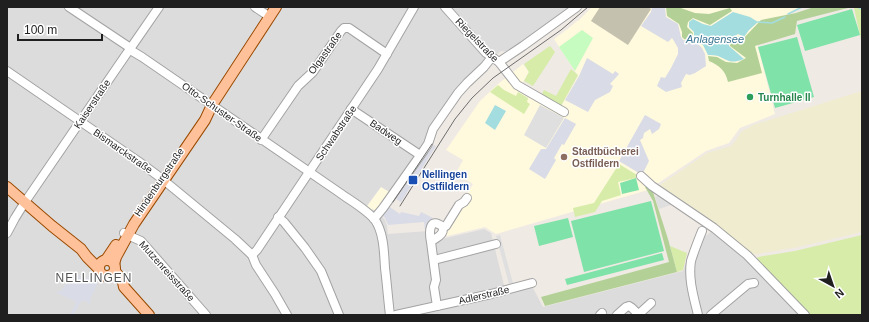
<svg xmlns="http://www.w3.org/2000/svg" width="869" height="322" font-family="Arial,sans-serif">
  <rect width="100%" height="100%" fill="#f0eae4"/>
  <polygon fill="#dddcdc" points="7,7 573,7 510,52 501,51 462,84 426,141 378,212 385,220 387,226 388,234 428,231 429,242 484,229 491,233 506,293 532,286 543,307 683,271 691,248 713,230 747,258 803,315 7,315"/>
  <g fill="#fff9de">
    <polygon points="592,7 801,7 754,31 775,114 740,128 729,143 706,151 648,190 496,234 485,227 447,236 445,228 473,184 456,173 463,160 446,150 480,101 498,84 523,64 529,72 522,84 561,106 578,76 554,39 569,28 577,21 578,21"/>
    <polygon points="381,187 391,193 377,211 371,209 367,206"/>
  </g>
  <polygon fill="#c5c1af" points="600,7 648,7 651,9 628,45 591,21"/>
  <polygon fill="#efeccf" points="862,91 862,232 798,247 752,255 657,187 707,153 731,146 736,140 741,132 753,125"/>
  <g fill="#d6eca8">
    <polygon points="854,8 862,8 862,44"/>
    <polygon points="550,46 555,52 533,86 524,81 529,72 524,64"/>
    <polygon points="571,69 578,75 561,106 542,94 544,90 556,96"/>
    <polygon points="498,85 504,90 516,96 518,92 528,98 527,102 530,104 524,114 490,92"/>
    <polygon points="619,164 637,175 636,178 618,182 621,195 602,201 595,212 575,217 573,208 594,203"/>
    <polygon points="862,235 862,315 807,315 755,260 758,257 795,251"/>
    <polygon points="670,246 687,253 683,270 677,272"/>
  </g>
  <g fill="#b3d197">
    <polygon points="666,7 678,7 695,13 709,14 730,8 732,11 710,25 693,18 688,22 687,27 693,33 693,41 684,39 682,37 682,32 679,24 667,16"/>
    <path d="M814,7h31l3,1 -51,13 -2,13 -40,12 7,27 -34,9c-3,-12 -8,-16 -19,-21l-1,-5 9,1 9,5 11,1 9,-5 -16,-12 1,-5 7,-5 5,3 18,-19 35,-7z"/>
    <polygon points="651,186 668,239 677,272 545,306 541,297 669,262 653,201 645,187"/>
  </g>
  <polygon fill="#c6fcc0" points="582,30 593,38 575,71 559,47"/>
  <g fill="#7fe2a9">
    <polygon points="852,9 860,35 805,51 797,25"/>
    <polygon points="797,37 814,97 775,108 758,47"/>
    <polygon points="636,178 639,190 622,194 620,183"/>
    <polygon points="651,201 664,251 584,272 571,221"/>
    <polygon points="568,218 573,237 539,246 534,226"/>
    <polygon points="662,253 664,260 567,285 565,279"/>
  </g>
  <g fill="#dfdfdf">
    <polygon points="540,105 564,118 546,148 524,135"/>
    <polygon points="660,195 674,204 659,209 655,197"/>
    <polygon points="500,235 513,283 509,284 496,236"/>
  </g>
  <g fill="#d9dbe6">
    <polygon points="652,7 665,7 666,17 678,24 681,37 683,40 697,43 702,48 705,54 706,66 695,73 690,75 686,74 681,83 682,87 666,92 657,86 661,77 665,78 671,68 678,54 678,48 674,41 672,38 668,42 641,26 651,12"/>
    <polygon points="587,58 613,74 615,71 619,74 610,84 613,86 610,92 595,100 588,112 565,100 579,76"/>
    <polygon points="645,115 661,124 659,129 652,134 650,129 644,133 643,138 640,140 649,161 642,175 619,161"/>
    <polygon points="565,118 576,124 564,145 562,144 554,158 556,160 545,179 529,169 541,149 546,149"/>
    <polygon points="434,145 436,146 401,202 396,199 428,153"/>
    <polygon points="388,206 400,214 401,212 419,216 421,212 433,218 425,230 424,222 388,225 385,218 382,215"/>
    <polygon points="76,273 85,280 93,273 100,278 90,300 91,301 90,303 89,304 84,300 83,302 81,301 74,315 70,315 76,302 55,292 56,291 59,292"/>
  </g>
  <g fill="#a3dddf">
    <path d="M733,12l17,5 8,5 -9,8 -5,7 -6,-3 -9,6v6l15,13c-14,5 -14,2 -26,-3 -3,-1 -7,-1 -10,-1l-5,-10 -9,-5v-8l-5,-5v-5l4,-3 10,5 8,2z"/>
    <polygon points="495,105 506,111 495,130 485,123"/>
  </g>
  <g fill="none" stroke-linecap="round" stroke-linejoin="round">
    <g stroke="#a3dddf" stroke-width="1.5">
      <polyline points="857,7 862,9"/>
      <polyline points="788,14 802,7"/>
      <polyline points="758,22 772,23 785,17"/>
    </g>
    <g stroke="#a3a3a3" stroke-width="10">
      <g id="minor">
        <path d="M69,7l60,40 3,4 10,6 198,136c11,8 27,17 35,27 9,13 9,33 10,48 2,16 3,31 5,47"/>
        <polyline points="255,7 270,17"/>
        <polyline points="445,7 486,53 499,62 517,85 564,112"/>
        <polyline points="499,62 523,46 577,7"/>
        <polyline points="7,71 138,161 161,178 235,239 252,255 256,265 275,294 287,315"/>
        <polyline points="351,109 420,155"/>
        <polyline points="261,140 298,86 313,72 341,31 344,28 349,28 387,54"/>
        <polyline points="641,176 652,186 714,228 747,255 805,315"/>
        <polyline points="278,217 284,222 305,248 321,271 339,315"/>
        <polyline points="374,219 383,208 424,150 428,144 433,129 458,93 467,83 484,67 492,57"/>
        <polyline points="443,227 446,226 459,205 464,202 467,198"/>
        <polyline points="7,233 15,218 25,202 125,56 130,49 159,7"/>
        <polyline points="124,233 132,237 141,241 206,315"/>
        <path d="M431,242c-2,-10 -2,-26 12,-15 1,9 -7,10 -12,15l5,38 -2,7 3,19"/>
        <polyline points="252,255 257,250 378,69 414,7"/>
        <polyline points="434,260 496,244"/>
        <polyline points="639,314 651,303"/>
        <polyline points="396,315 491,294 532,283"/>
        <polyline points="600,315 602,313"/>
        <polyline points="617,315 626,307 629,306 632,308 639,315"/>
        <path d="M698,315c-4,-17 -10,-36 -7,-54 3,-10 7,-20 11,-30"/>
        <polyline points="711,315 748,284 754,283"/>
      </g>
    </g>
    <g stroke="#994a00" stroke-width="12">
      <g id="major">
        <polyline points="7,187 52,226 81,249 87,257 99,269"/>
        <circle cx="107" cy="268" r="8"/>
        <polyline points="106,260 116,245"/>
        <polyline points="114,264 116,257 134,224 205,120 212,105 276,7"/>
        <polyline points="115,271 123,282 124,287 149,315"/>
      </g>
    </g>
    <use href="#minor" stroke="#fff" stroke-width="8"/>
    <use href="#major" stroke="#ffc19a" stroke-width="10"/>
    <g stroke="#6d6d6d" stroke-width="1">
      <polyline points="393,202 432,144"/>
      <polyline points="400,206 455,119 472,98 493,78 561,30 588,7"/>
    </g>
  </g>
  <circle fill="#2e9e5b" stroke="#fff" stroke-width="1.5" cx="750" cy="97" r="4"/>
  <circle fill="#8d6e63" stroke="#fff" stroke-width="1.5" cx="564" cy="157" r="4"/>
  <rect fill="#1a4fb4" stroke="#fff" stroke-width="1.5" x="408" y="175" width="10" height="10" rx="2"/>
  <g text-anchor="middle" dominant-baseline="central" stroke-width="3" stroke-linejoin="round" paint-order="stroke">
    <g font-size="10" fill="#1f1f1f" stroke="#fff">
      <text transform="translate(477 40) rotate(46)">Riegelstraße</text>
      <text transform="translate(325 53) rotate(-54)">Olgastraße</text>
      <text transform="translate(92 104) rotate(-56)">Kaiserstraße</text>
      <text transform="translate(222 112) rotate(35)">Otto-Schuster-Straße</text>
      <text transform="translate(386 132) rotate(34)">Badweg</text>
      <text transform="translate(336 133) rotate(-56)">Schwabstraße</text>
      <text transform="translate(123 151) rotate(35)">Bismarckstraße</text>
      <text transform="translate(159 182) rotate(-56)">Hindenburgstraße</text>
      <text transform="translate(167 271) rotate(48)">Mutzenreisstraße</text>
      <text transform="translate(484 295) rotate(-13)">Adlerstraße</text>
    </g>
    <g font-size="10" font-weight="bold" fill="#27864d" stroke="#fff" text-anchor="start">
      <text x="758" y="97">Turnhalle II</text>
    </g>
    <g font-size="10" font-weight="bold" fill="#785e54" stroke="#fff" text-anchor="start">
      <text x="572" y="151">Stadtbücherei<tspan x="572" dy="12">Ostfildern</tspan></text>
    </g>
    <g font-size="10" font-weight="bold" fill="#164399" stroke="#fff" text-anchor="start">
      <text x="422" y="174">Nellingen<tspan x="422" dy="12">Ostfildern</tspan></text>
    </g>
    <g font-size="11" font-style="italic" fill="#3c7793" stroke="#fff">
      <text x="715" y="39">Anlagensee</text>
    </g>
    <g font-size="12" letter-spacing="1" fill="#525252" stroke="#fff">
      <text x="94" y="278">NELLINGEN</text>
    </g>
  </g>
  <rect width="869" height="322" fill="none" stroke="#1f1f1f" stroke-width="16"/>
  <g transform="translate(833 286) rotate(140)" stroke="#ffffff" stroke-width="3" paint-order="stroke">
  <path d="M0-3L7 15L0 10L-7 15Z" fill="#1f1f1f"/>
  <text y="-6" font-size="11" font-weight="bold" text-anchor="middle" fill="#1f1f1f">N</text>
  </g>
  <path d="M18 34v6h84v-6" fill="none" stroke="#1f1f1f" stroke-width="2"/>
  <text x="24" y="34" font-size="12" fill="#1f1f1f" stroke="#ffffff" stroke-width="3" paint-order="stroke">100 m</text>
</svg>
